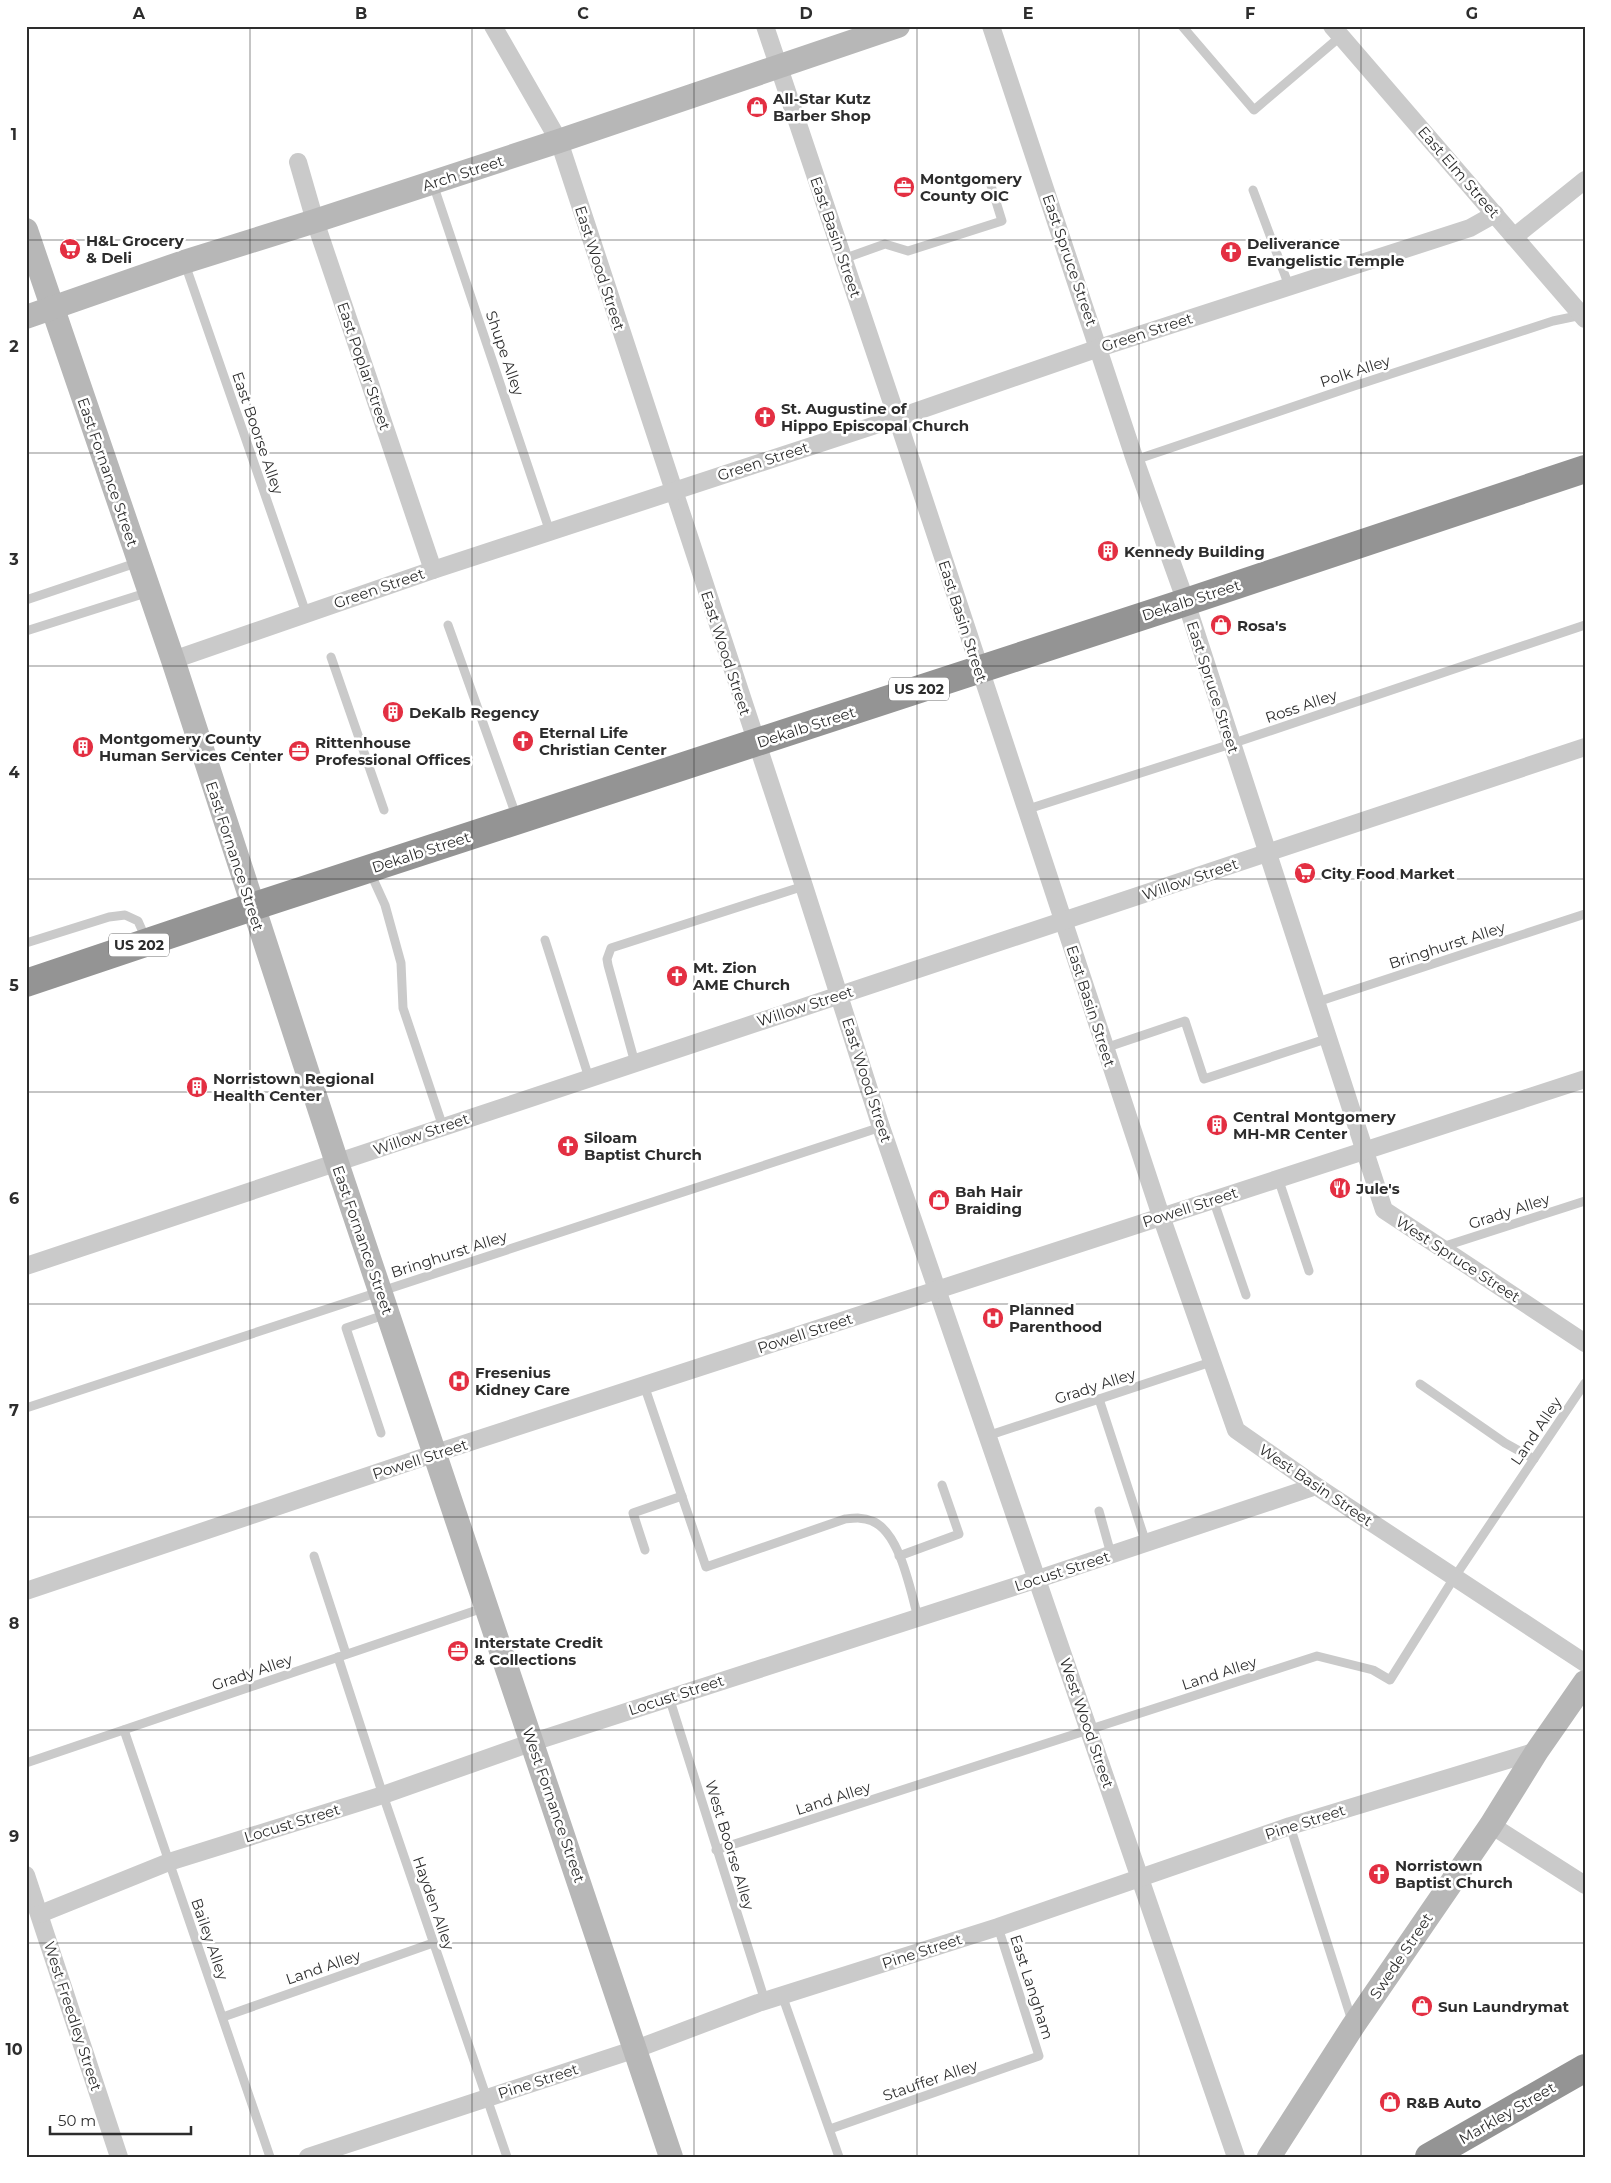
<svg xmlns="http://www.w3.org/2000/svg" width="1611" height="2183" font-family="Montserrat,sans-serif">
  <rect width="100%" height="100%" fill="#fff"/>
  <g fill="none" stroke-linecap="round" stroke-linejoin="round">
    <g stroke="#cacaca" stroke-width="9">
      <polyline points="1182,26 1254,110 1341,36"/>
      <polyline points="433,184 550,532"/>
      <polyline points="1253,190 1289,286"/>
      <polyline points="843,259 885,244 908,251 1002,221 989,179"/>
      <polyline points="185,264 306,613"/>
      <polyline points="1135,460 1354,386 1553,321 1582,315"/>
      <polyline points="26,600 139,562"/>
      <polyline points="448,625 517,818"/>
      <polyline points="26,631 149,592"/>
      <polyline points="331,657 384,810"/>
      <polyline points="1025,810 1231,744 1585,625"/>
      <polyline points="370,872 385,905 401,963 403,1008 443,1127"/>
      <polyline points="545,940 589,1078"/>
      <polyline points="26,943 109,917 125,915 138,921 146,939"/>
      <polyline points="1317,1002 1585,914"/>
      <polyline points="1105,1048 1185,1021 1204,1079 1329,1038"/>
      <polyline points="635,1063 608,965 607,959 611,948 804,886"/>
      <polyline points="1278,1178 1309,1271"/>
      <polyline points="1213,1199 1246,1295"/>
      <polyline points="1442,1247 1585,1201"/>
      <polyline points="1420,1384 1505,1443 1534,1459"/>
      <path d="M644,1385l62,182 139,-48c10,-1 18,-2 27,2 28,11 38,69 46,96"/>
      <polyline points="1099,1399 1146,1543"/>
      <polyline points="26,1408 881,1127"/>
      <polyline points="381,1433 346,1328 387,1314"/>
      <polyline points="987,1436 1211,1362"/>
      <polyline points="1099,1511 1111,1554"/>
      <polyline points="645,1550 633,1513 682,1496"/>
      <polyline points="314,1556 346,1654"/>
      <polyline points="899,1556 959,1534 942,1485"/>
      <polyline points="338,1657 383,1795 507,2157"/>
      <polyline points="669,1697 765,2001"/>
      <polyline points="124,1730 270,2157"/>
      <polyline points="26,1763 486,1607"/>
      <polyline points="1290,1826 1352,2021"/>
      <polyline points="716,1850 1317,1656 1373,1670 1390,1680 1454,1578 1585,1383"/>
      <polyline points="782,1995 839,2157"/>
      <polyline points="223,2017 433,1943"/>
      <polyline points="830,2129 1039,2056 998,1927"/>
    </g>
    <g stroke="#cacaca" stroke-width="18">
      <polyline points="493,26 559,141 804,886 881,1127 1236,2157"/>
      <polyline points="765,26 897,418 1161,1216 1236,1430 1316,1486 1585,1663"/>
      <polyline points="991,26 1135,460 1186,602 1384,1210 1585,1343"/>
      <polyline points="1332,26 1585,319"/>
      <polyline points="298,162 315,221 433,570"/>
      <polyline points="1514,237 1585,180"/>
      <polyline points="173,660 433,570 897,418 1099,348 1470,228 1495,214"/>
      <polyline points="26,1266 1585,747"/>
      <polyline points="26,1591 436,1453 1585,1079"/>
      <polyline points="1491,1825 1585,1885"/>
      <polyline points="26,1875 119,2157"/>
      <polyline points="40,1914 169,1862 383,1795 533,1742 1038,1579 1316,1486"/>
      <polyline points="308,2157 636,2049 758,2003 998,1927 1290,1826 1537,1751"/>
    </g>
    <g stroke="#b7b7b7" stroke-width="24">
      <polyline points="26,230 173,660 337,1163 671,2157"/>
      <polyline points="26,317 184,262 315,221 559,141 898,26"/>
      <polyline points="1269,2157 1353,2026 1491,1825 1537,1751 1585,1682"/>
    </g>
    <g stroke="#949494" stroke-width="28">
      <polyline points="26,983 252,907 1186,602 1585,469"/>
      <polyline points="1429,2157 1585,2068"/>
    </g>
  </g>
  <path fill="none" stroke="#2d2d2d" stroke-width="1" stroke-opacity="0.55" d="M250,26v2131M472,26v2131M694,26v2131M917,26v2131M1139,26v2131M1361,26v2131M26,240h1559M26,453h1559M26,666h1559M26,879h1559M26,1092h1559M26,1304h1559M26,1517h1559M26,1730h1559M26,1943h1559"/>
  <defs>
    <g id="shop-disc" transform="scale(1.125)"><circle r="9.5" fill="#e32f42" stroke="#fff"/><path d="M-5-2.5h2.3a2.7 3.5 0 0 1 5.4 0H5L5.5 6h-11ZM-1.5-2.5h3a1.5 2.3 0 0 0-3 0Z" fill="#fff"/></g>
    <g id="office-disc" transform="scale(1.125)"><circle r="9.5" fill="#e32f42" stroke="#fff"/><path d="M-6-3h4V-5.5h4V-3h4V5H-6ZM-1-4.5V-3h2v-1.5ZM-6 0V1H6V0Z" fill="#fff"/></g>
    <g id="supermarket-disc" transform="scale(1.125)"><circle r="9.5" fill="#e32f42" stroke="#fff"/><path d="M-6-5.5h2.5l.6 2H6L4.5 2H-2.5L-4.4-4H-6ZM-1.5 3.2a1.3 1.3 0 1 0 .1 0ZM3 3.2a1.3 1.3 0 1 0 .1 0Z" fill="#fff"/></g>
    <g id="church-disc" transform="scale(1.125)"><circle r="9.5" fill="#e32f42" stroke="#fff"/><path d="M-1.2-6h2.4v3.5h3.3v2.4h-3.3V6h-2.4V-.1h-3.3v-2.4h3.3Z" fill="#fff"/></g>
    <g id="building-disc" transform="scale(1.125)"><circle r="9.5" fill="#e32f42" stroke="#fff"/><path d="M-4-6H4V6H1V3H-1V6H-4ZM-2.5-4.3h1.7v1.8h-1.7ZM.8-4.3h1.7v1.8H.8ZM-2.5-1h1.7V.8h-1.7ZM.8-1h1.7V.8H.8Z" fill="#fff"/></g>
    <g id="restaurant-disc" transform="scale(1.125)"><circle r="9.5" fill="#e32f42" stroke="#fff"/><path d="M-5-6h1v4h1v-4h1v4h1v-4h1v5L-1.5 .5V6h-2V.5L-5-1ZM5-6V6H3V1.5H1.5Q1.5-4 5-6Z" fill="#fff"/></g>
    <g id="hospital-disc" transform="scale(1.125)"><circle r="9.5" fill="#e32f42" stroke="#fff"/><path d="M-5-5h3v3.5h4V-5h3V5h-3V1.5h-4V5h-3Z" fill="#fff"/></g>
  </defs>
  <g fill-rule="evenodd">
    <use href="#shop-disc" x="757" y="107"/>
    <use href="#office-disc" x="904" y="187"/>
    <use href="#supermarket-disc" x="70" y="249"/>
    <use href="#church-disc" x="1231" y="252"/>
    <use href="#church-disc" x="765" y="417"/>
    <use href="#building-disc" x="1108" y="551"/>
    <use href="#shop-disc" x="1221" y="625"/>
    <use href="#building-disc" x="393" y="712"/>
    <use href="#church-disc" x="523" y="741"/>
    <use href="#building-disc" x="83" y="747"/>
    <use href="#office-disc" x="299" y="751"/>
    <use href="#supermarket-disc" x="1305" y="873"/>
    <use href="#church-disc" x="677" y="976"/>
    <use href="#building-disc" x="197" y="1087"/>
    <use href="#building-disc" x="1217" y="1125"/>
    <use href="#church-disc" x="568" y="1146"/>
    <use href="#restaurant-disc" x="1340" y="1188"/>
    <use href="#shop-disc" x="939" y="1200"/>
    <use href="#hospital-disc" x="993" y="1318"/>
    <use href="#hospital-disc" x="459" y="1381"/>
    <use href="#office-disc" x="458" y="1651"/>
    <use href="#church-disc" x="1379" y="1874"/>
    <use href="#shop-disc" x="1422" y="2006"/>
    <use href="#shop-disc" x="1390" y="2102"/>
  </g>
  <g text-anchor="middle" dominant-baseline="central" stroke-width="5" stroke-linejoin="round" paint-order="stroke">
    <g fill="#fff" stroke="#6c6c6c" stroke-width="1">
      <rect x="889" y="677.5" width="60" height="23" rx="4"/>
      <rect x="109" y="933.5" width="60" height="23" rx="4"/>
    </g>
    <g font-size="14" font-weight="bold" fill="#2d2d2d">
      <text x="919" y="689">US 202</text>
      <text x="139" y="945">US 202</text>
    </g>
    <g font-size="15" font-weight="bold" fill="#2d2d2d" stroke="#fff" text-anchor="start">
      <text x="773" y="98">All-Star Kutz<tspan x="773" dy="17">Barber Shop</tspan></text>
      <text x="920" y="178">Montgomery<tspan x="920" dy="17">County OIC</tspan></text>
      <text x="86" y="240">H&amp;L Grocery<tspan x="86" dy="17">&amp; Deli</tspan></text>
      <text x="1247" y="243">Deliverance<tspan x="1247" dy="17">Evangelistic Temple</tspan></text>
      <text x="781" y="408">St. Augustine of<tspan x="781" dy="17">Hippo Episcopal Church</tspan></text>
      <text x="1124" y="551">Kennedy Building</text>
      <text x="1237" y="625">Rosa's</text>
      <text x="409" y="712">DeKalb Regency</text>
      <text x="539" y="732">Eternal Life<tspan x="539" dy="17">Christian Center</tspan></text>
      <text x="99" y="738">Montgomery County<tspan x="99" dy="17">Human Services Center</tspan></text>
      <text x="315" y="742">Rittenhouse<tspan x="315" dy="17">Professional Offices</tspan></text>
      <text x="1321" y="873">City Food Market</text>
      <text x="693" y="967">Mt. Zion<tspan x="693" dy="17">AME Church</tspan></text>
      <text x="213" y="1078">Norristown Regional<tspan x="213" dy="17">Health Center</tspan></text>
      <text x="1233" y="1116">Central Montgomery<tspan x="1233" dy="17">MH-MR Center</tspan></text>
      <text x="584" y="1137">Siloam<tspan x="584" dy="17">Baptist Church</tspan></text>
      <text x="1356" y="1188">Jule's</text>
      <text x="955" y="1191">Bah Hair<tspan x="955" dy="17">Braiding</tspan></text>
      <text x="1009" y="1309">Planned<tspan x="1009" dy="17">Parenthood</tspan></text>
      <text x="475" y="1372">Fresenius<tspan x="475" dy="17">Kidney Care</tspan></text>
      <text x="474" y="1642">Interstate Credit<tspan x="474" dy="17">&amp; Collections</tspan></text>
      <text x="1395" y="1865">Norristown<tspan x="1395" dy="17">Baptist Church</tspan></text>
      <text x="1438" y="2006">Sun Laundrymat</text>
      <text x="1406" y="2102">R&amp;B Auto</text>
    </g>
    <g font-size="15" fill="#2d2d2d" stroke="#fff">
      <text transform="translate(1459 172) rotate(49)">East Elm Street</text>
      <text transform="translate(463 173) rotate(-18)">Arch Street</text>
      <text transform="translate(836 237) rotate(71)">East Basin Street</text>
      <text transform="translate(1070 260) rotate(71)">East Spruce Street</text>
      <text transform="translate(600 268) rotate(72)">East Wood Street</text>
      <text transform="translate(1147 332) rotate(-18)">Green Street</text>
      <text transform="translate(505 353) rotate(71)">Shupe Alley</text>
      <text transform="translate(364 366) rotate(71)">East Poplar Street</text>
      <text transform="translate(1355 371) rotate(-18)">Polk Alley</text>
      <text transform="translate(258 433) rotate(71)">East Boorse Alley</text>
      <text transform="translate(763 461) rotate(-18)">Green Street</text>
      <text transform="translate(108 472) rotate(71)">East Fornance Street</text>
      <text transform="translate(379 588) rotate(-19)">Green Street</text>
      <text transform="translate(1191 600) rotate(-18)">Dekalb Street</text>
      <text transform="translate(963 621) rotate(72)">East Basin Street</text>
      <text transform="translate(726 653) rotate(72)">East Wood Street</text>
      <text transform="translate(1213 687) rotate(72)">East Spruce Street</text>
      <text transform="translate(1301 706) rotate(-19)">Ross Alley</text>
      <text transform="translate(806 727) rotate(-18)">Dekalb Street</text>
      <text transform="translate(421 852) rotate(-18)">Dekalb Street</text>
      <text transform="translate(235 856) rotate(72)">East Fornance Street</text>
      <text transform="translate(1190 879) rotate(-19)">Willow Street</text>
      <text transform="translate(1447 945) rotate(-18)">Bringhurst Alley</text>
      <text transform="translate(805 1006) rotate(-18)">Willow Street</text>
      <text transform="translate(1091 1006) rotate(72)">East Basin Street</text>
      <text transform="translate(867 1080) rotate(72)">East Wood Street</text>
      <text transform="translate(421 1134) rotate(-19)">Willow Street</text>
      <text transform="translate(1190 1207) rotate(-18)">Powell Street</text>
      <text transform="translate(1509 1211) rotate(-18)">Grady Alley</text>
      <text transform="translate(363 1240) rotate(71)">East Fornance Street</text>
      <text transform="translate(449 1254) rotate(-18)">Bringhurst Alley</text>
      <text transform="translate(1458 1259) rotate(33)">West Spruce Street</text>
      <text transform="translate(805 1333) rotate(-18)">Powell Street</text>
      <text transform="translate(1095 1386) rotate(-18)">Grady Alley</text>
      <text transform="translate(1536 1431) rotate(-56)">Land Alley</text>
      <text transform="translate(420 1459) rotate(-18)">Powell Street</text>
      <text transform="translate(1316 1485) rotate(34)">West Basin Street</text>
      <text transform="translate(1062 1571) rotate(-18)">Locust Street</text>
      <text transform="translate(252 1672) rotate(-19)">Grady Alley</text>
      <text transform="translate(1219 1673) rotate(-18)">Land Alley</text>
      <text transform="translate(676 1695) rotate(-18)">Locust Street</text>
      <text transform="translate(1087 1723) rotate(71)">West Wood Street</text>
      <text transform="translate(833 1798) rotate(-18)">Land Alley</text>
      <text transform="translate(554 1805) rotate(71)">West Fornance Street</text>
      <text transform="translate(1305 1822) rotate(-18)">Pine Street</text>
      <text transform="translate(292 1823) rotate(-17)">Locust Street</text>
      <text transform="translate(730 1845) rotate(73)">West Boorse Alley</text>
      <text transform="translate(434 1903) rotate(71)">Hayden Alley</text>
      <text transform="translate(210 1939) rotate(71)">Bailey Alley</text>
      <text transform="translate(922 1951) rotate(-18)">Pine Street</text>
      <text transform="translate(1401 1956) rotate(-56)">Swede Street</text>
      <text transform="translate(323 1967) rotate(-19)">Land Alley</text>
      <text transform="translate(1032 1987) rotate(72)">East Langham</text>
      <text transform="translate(73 2016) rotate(72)">West Freedley Street</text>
      <text transform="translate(930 2080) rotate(-19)">Stauffer Alley</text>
      <text transform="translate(538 2081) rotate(-18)">Pine Street</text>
      <text transform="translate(1507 2113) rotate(-30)">Markley Street</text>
    </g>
  </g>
  <rect width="1611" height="2183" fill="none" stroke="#ffffff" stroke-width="55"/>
  <path d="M50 2126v8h141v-8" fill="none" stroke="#2d2d2d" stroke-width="2.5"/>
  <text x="58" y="2126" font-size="15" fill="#2d2d2d" stroke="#ffffff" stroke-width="4" paint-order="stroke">50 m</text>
  <rect x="28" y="28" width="1556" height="2128" fill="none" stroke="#2d2d2d" stroke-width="2"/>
  <g font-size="16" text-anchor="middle" font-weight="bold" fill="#2d2d2d">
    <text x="139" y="19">A</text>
    <text x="361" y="19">B</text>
    <text x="583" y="19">C</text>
    <text x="806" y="19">D</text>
    <text x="1028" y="19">E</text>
    <text x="1250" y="19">F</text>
    <text x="1472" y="19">G</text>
    <text x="14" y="140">1</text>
    <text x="14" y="352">2</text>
    <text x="14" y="565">3</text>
    <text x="14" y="778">4</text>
    <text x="14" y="991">5</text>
    <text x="14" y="1204">6</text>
    <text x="14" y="1416">7</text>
    <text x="14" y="1629">8</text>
    <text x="14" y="1842">9</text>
    <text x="14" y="2055">10</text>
  </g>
</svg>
